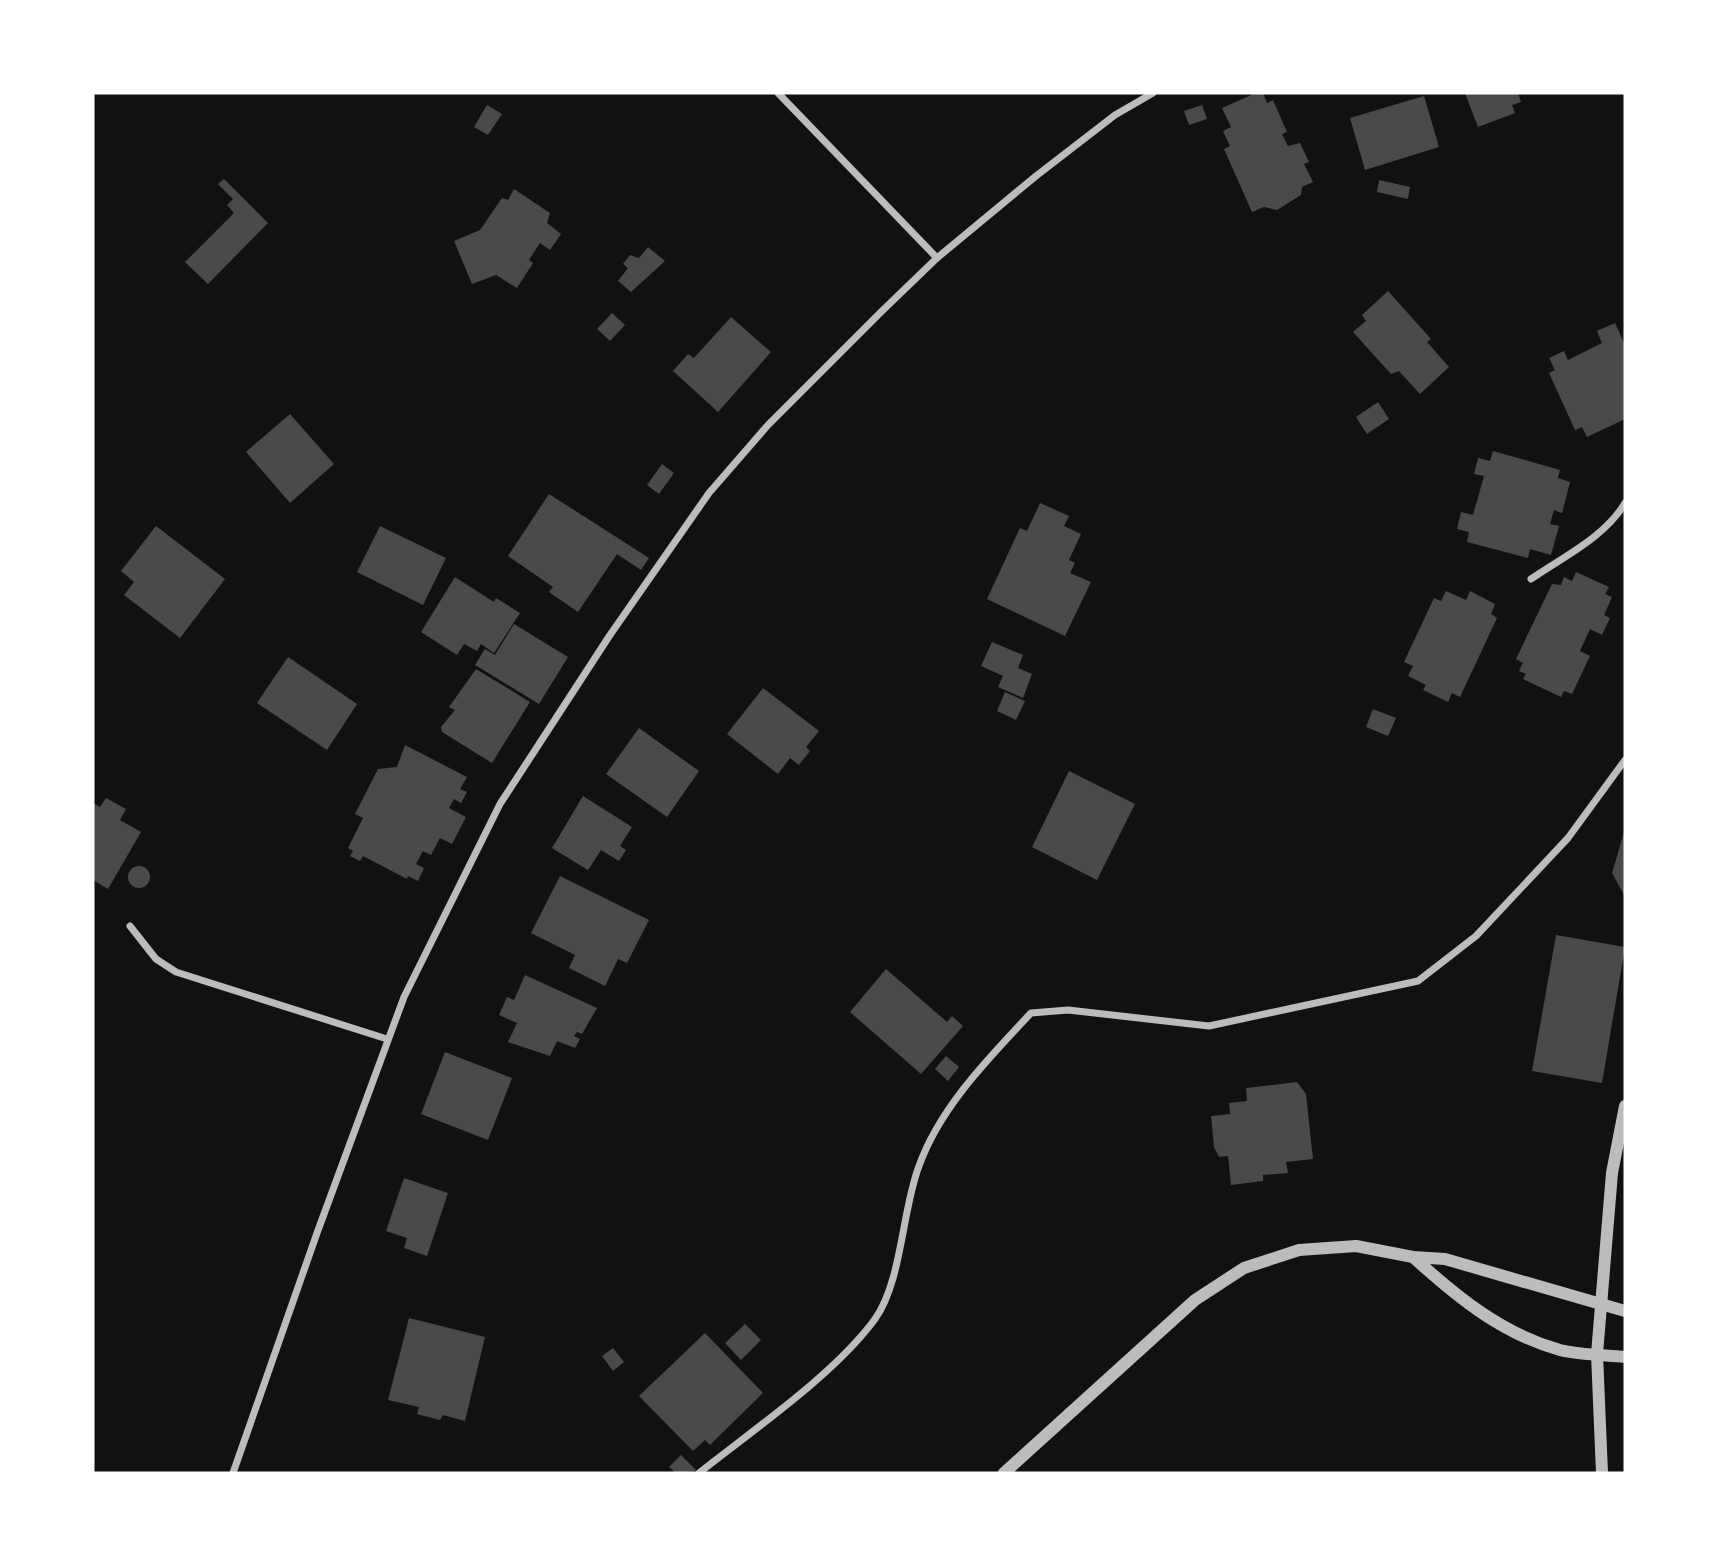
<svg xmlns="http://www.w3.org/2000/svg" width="1718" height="1566" font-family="'Fira Sans Condensed',sans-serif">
  <rect width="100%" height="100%" fill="#111"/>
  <g fill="#4a4a4a">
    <polygon points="1256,93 1263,93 1267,103 1273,100 1287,132 1282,134 1288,146 1300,143 1309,162 1304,164 1313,182 1302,187 1301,195 1277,210 1264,207 1252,212 1224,149 1230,146 1223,131 1231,127 1222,108"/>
    <polygon points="1465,93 1518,93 1521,102 1512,105 1515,113 1478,127"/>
    <polygon points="1424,96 1439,147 1365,170 1350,118"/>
    <polygon points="487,105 502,114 488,135 474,127"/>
    <polygon points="1202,105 1207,119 1189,125 1184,111"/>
    <polygon points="224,179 268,223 208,284 185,262 234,213 227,205 233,199 218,184"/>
    <polygon points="1379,180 1410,187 1408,199 1377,192"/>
    <polygon points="514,189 550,213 547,223 561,234 550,250 540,243 529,260 533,263 517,288 496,275 472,284 454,241 480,230 502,198 508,200"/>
    <polygon points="648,247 665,261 631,292 618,281 628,268 623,264 630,255 639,258"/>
    <polygon points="1388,291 1431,339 1427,342 1449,367 1420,394 1399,371 1391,374 1353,332 1366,321 1362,315"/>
    <polygon points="612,313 625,325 610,341 597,329"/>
    <polygon points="731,317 771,352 718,412 673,371 688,354 694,358"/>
    <polygon points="1615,323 1625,345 1625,419 1587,437 1582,427 1575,430 1549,373 1555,370 1549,358 1564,351 1568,360 1602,343 1597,331"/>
    <polygon points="1378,402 1389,419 1367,434 1356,417"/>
    <polygon points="290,414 334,464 290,503 246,452"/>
    <polygon points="1493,451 1560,470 1558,478 1570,482 1562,513 1554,510 1550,524 1559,526 1551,555 1530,549 1528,558 1467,542 1469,532 1457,529 1461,512 1473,515 1484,476 1474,474 1478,458 1490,461"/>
    <polygon points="662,464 674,473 659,494 647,485"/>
    <polygon points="549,494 649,558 641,570 617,554 578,612 549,592 553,587 508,556"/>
    <polygon points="1040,503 1069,516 1064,526 1081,534 1069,560 1075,563 1070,573 1091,582 1065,636 987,599 1020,528 1027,531"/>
    <polygon points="156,526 225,579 180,638 124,595 134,582 121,571"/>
    <polygon points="380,526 446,558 423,605 357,572"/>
    <polygon points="1576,572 1609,587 1605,594 1612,597 1604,615 1610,618 1602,635 1590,629 1580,651 1590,656 1572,694 1564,691 1561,697 1523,679 1526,674 1519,671 1523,663 1516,659 1552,584 1561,585 1564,577 1572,581"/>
    <polygon points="455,577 494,602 496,598 520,613 494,653 481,644 477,651 464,644 457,655 421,632"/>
    <polygon points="1446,591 1466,600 1470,591 1495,604 1491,614 1497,618 1460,697 1452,693 1448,702 1423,690 1426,685 1408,676 1413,666 1404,662 1434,598 1441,601"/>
    <polygon points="514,624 568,657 539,704 475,665 485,649 495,655"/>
    <polygon points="992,642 1023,655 1018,668 1032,674 1023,698 998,687 1003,676 981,666"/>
    <polygon points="288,657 357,704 327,750 257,703"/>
    <polygon points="476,669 530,702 492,763 442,732 441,727 455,710 449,707"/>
    <polygon points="763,688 819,731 806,747 810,751 799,765 790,758 778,774 727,734"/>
    <polygon points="1005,692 1025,701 1016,720 997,711"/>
    <polygon points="1373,709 1396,718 1388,736 1366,727"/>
    <polygon points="639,728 699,771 667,817 606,774"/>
    <polygon points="405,745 467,777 460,789 467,792 461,803 454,799 449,808 466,817 452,844 440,838 431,855 423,851 416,864 424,868 418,881 408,876 407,879 363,856 360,861 350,856 353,851 348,848 363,818 355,814 378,769 397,767"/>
    <polygon points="1069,771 1135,804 1097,880 1032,847"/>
    <polygon points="583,796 632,827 620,846 626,850 619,861 601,850 588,870 552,848"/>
    <polygon points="106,798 126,809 120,820 141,832 108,889 93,880 93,803 100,807"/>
    <polygon points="1625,829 1625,897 1612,873"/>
    <circle cx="139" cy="877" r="11"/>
    <polygon points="560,876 649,920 627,963 618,959 605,986 569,968 575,955 531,933"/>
    <polygon points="1556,935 1625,947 1602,1083 1532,1071"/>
    <polygon points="886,969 947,1022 952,1016 963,1026 921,1074 850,1012"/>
    <polygon points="525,975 597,1008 582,1034 577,1032 574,1036 580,1039 575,1048 557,1041 550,1056 508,1042 517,1023 499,1015 507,997 514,1000"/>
    <polygon points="445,1052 512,1078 488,1140 421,1114"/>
    <polygon points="946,1056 959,1067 948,1081 935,1069"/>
    <polygon points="1297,1082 1306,1094 1313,1159 1286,1162 1288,1173 1263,1175 1263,1181 1231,1185 1228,1156 1219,1157 1214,1147 1211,1116 1230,1114 1229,1103 1247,1101 1246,1088"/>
    <polygon points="404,1178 448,1193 427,1256 404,1248 407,1238 386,1231"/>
    <polygon points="409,1318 485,1337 465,1421 443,1415 440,1420 417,1414 419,1407 388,1400"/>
    <polygon points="745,1324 761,1340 741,1360 725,1343"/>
    <polygon points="705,1333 763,1393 710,1445 705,1440 693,1451 639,1396"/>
    <polygon points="613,1348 624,1362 613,1371 602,1356"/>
    <polygon points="681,1455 696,1470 692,1473 676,1473 669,1467"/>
  </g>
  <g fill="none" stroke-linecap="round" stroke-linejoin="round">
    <g stroke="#bcbcbc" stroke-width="7">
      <polyline points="778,93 937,258"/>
      <path d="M1531,579c32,-22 74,-42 94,-76"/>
      <polyline points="130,926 156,959 176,972 387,1039"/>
      <polyline points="233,1473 317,1233 404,997 500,804 610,635 709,493 768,425 882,311 937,258 1036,176 1115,115 1153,93"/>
      <path d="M699,1473c54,-43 136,-99 176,-154 27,-38 27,-109 44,-153 21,-59 70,-108 112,-153l37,-3 141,16 209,-45 58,-45 92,-98 57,-78"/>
    </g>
    <g stroke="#bcbcbc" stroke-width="12">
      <path d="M1413,1257c44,40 89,77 147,93 20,5 44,5 65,7"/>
      <polyline points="1004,1473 1195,1300 1244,1268 1299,1250 1356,1246 1413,1257 1445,1259 1625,1311"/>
      <polyline points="1602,1473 1597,1354 1612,1173 1625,1106"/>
    </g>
  </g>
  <rect width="1718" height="1566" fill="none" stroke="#ffffff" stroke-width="189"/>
</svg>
